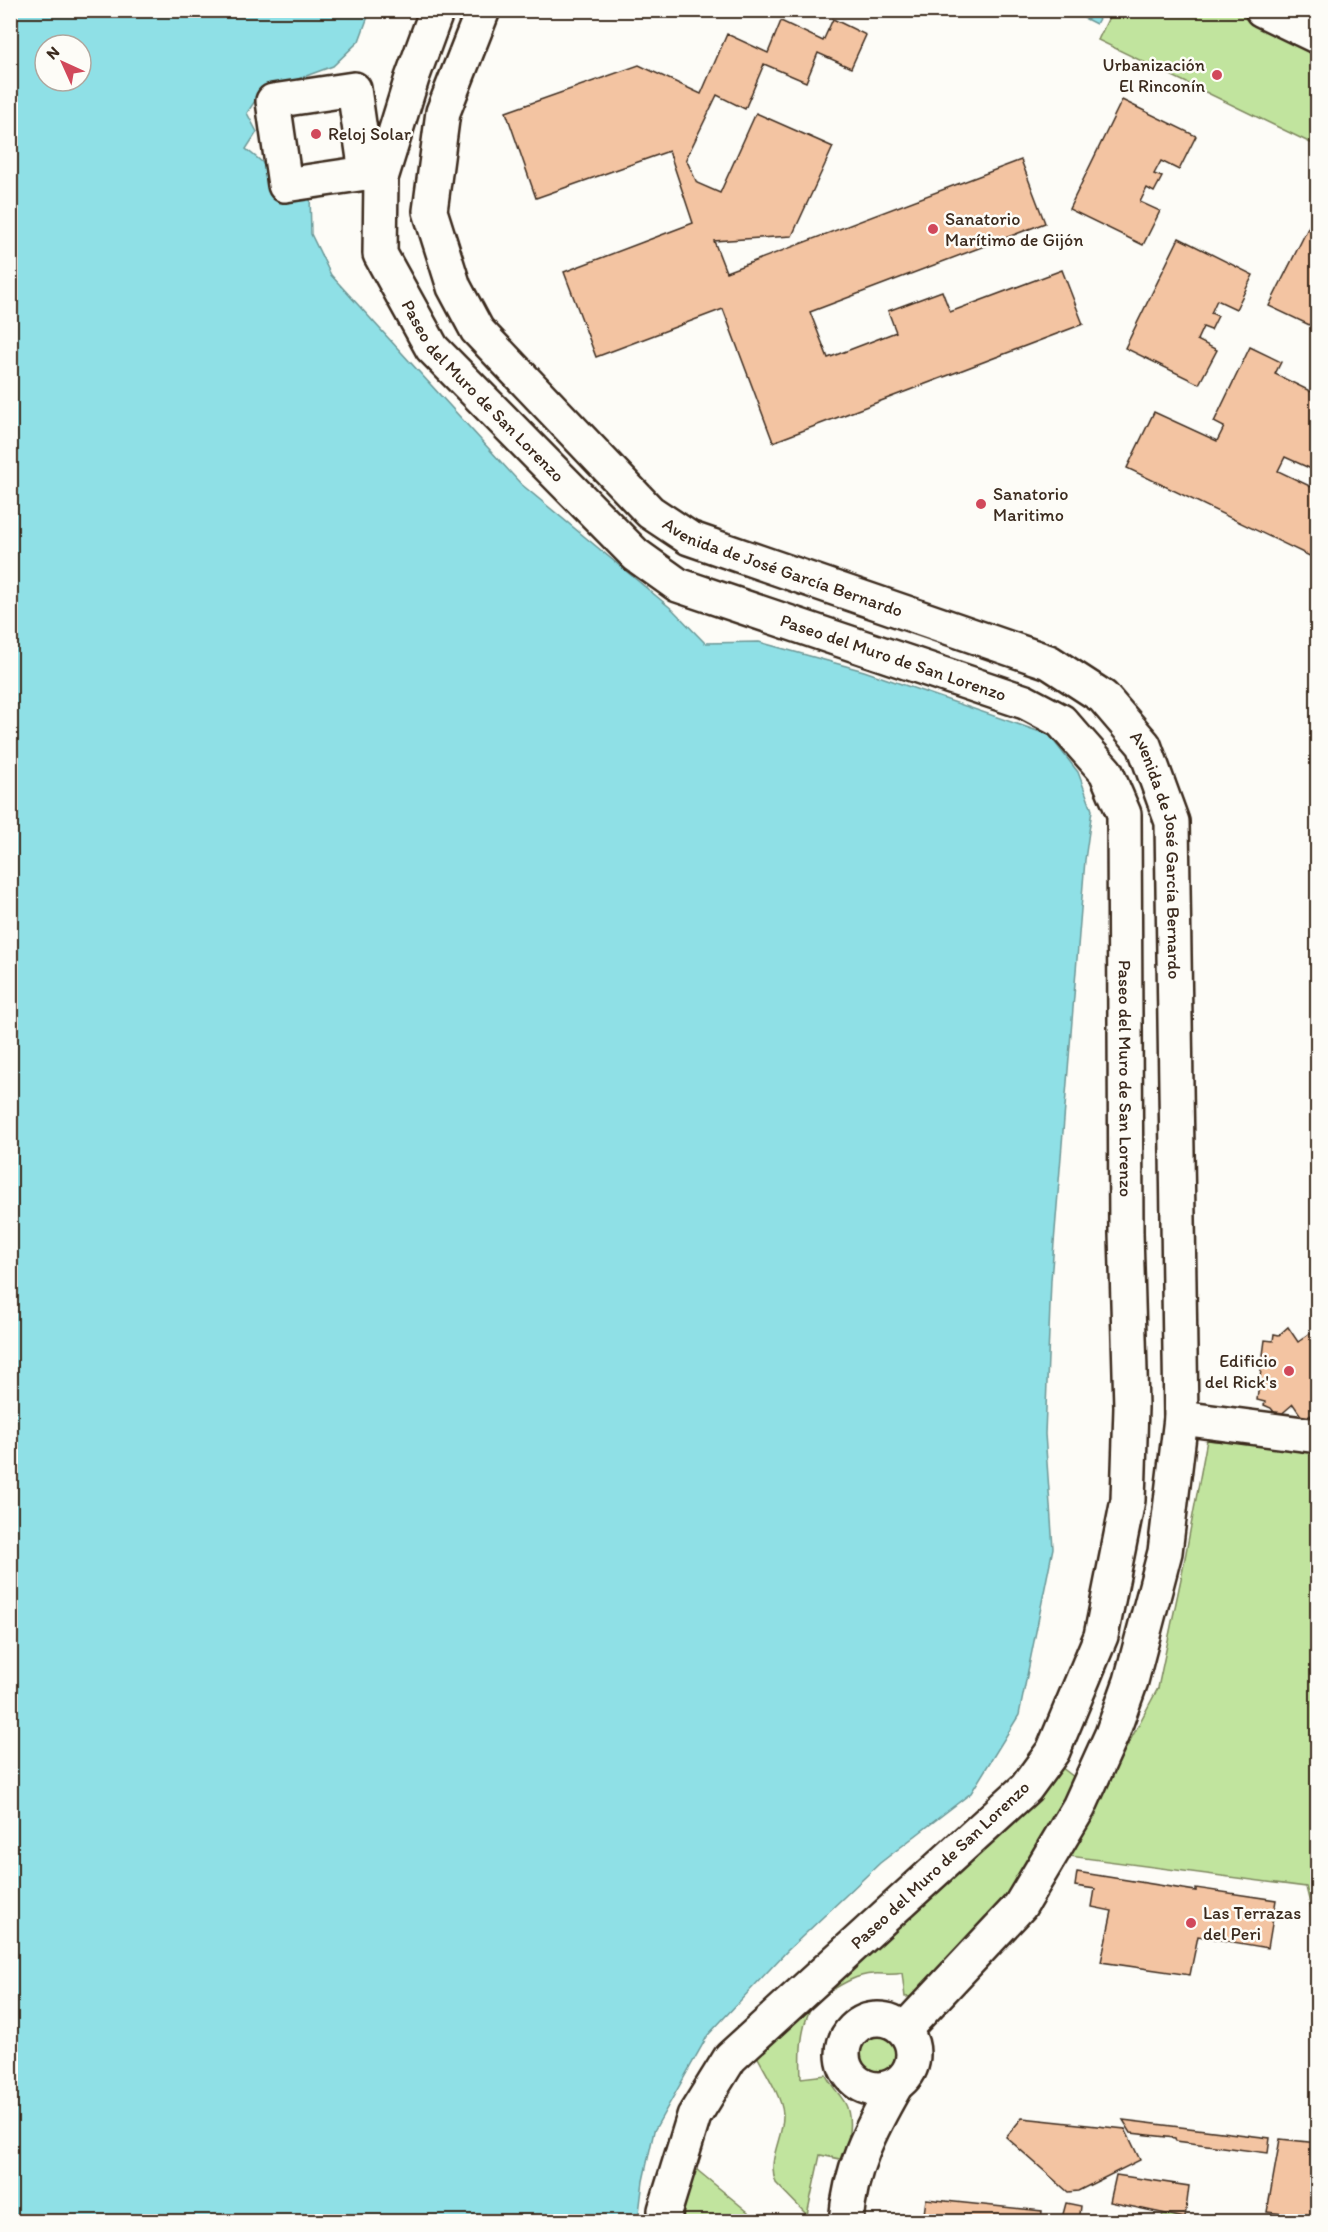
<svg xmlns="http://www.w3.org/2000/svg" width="1328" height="2232" font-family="Itim,sans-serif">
  <rect width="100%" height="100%" fill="#fdfcf7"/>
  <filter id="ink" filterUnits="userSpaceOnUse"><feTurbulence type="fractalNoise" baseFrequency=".0167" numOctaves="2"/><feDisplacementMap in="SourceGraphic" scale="12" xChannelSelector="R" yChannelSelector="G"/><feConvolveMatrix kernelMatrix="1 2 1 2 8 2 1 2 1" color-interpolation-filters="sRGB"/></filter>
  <g filter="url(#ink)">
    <g fill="#c1e49e" stroke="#7e875e" stroke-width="1.5">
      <polygon points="1236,10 1317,50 1317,146 1098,40 1112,11"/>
      <polygon points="1207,1440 1317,1451 1317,1933 1306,1887 1069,1856 1158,1688 1182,1574"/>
      <path d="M1057,1764l22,17 -78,129 -83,86 -13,1 -3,-24c-11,3 -19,0 -29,1 -21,1 -38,15 -56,25z"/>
      <path d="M801,2005l9,4c-10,24 -10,44 -9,69l25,-3c5,11 13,18 19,28 9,16 2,41 0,57l-25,-5 -13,60 -31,-32c-10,-24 8,-45 7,-69 -1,-18 -21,-47 -29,-64z"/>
      <circle cx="877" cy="2054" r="35"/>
      <polygon points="691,2165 759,2221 683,2222 686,2190"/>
      <polygon points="1163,2213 1202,2221 1161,2222"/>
    </g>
    <g fill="#8fe0e6" stroke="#6d9796" stroke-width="1.5" fill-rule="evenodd">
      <polygon points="1068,10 1103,10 1103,11 1096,24"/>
      <path d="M11,11h359l-11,30 -26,25 -73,27 -13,20 10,19 -11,17 16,13 13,25 35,5 1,42 20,41 190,209 152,126 32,33 54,-1 105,29 185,64 29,37 14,38 -7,50 -34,420 -6,154 8,114 -34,167 -48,78 -91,70 -93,88 -79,84 -54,96 -11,50 -5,40 -627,1zM45,45h36v36h-36z"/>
    </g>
    <g fill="#f3c4a2" stroke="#3b2a1e" stroke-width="1.5">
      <polygon points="833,19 866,35 851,68 818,53 806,82 764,64 745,109 717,95 686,159 697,183 720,193 756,113 833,147 792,236 714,241 726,272 1021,160 1045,223 810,312 828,358 896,332 888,311 942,291 950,312 1062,270 1083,324 773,442 723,309 596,357 564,272 693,223 669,151 536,198 506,112 639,65 701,94 727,34 768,53 781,21 823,41"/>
      <polygon points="1122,100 1196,136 1179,170 1161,161 1154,174 1162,177 1154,192 1147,188 1140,202 1160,211 1143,245 1069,209"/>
      <polygon points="1318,208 1318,329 1269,306"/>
      <polygon points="1179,238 1253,275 1236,309 1217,300 1211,313 1218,316 1211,330 1203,327 1197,340 1217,350 1199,384 1125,348"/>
      <polygon points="1250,347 1281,362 1275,374 1318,395 1318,472 1285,457 1278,471 1318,490 1318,560 1127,468 1154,412 1217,441 1224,427 1214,422"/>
      <polygon points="1288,1327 1298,1342 1312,1332 1318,1339 1318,1410 1304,1420 1293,1404 1278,1417 1271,1408 1264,1405 1265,1402 1257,1400 1265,1340 1273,1341 1274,1334 1279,1335"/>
      <polygon points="1077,1872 1196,1891 1196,1888 1276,1900 1268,1948 1198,1936 1190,1975 1101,1962 1112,1911 1092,1907 1095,1889 1075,1886"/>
      <polygon points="1022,2118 1125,2129 1140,2160 1078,2191 1068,2192 1006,2137"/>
      <polygon points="1123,2120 1270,2138 1268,2153 1176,2141 1175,2138 1131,2133"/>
      <polygon points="1280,2139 1318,2143 1318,2195 1315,2218 1267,2212"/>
      <polygon points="1116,2175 1189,2186 1185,2218 1110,2202"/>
      <polygon points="926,2199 1042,2211 1041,2222 923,2222"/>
      <polygon points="1066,2203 1081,2206 1079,2222 1062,2218"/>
    </g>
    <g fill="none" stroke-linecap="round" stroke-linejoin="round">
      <g stroke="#3b2a1e" stroke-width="38">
        <g id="minor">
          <path id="s1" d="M437,10l-25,68 -31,100 -1,76 52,94 204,207 42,30 347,117 36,19 45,51 18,42 2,419 5,174 -3,93 -27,136 -48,115 -27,37 -296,270 -36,58 -29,94v12"/>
          <path id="s2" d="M483,10l-40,102 -13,99 24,76 23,43 173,182 39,26 360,124 54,35 41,48 28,77 9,596 -16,134 -34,129 -19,53 -33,73 -59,99 -116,124"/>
          <polyline points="1262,10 1318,37"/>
          <polyline points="366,173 354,89 273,101 285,185 366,173 381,178"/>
          <polyline points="1181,1418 1318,1436"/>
          <circle cx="878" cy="2054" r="35"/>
          <path d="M846,2222c4,-53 24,-92 50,-137"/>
        </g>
      </g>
      <use href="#minor" stroke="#fdfcf7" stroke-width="33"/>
    </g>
  </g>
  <g fill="#d1495b" stroke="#fdfcf7" stroke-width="2">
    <circle cx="1217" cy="75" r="6"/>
    <circle cx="316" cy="134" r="6"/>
    <circle cx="933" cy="229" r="6"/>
    <circle cx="981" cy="504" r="6"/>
    <circle cx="1289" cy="1371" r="6"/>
    <circle cx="1191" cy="1923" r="6"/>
  </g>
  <g text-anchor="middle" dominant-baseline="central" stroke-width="5" stroke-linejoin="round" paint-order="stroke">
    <g font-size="18" fill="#3b2a1e" stroke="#fdfcf7" text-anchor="start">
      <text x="1205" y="65" text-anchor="end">Urbanización<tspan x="1205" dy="21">El Rinconín</tspan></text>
      <text x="328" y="134">Reloj Solar</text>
      <text x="945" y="219">Sanatorio<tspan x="945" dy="21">Marítimo de Gijón</tspan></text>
      <text x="993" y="494">Sanatorio<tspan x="993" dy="21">Maritimo</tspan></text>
      <text x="1277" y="1361" text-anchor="end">Edificio<tspan x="1277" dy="21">del Rick's</tspan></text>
      <text x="1203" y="1913">Las Terrazas<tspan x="1203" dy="21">del Peri</tspan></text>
    </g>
    <g font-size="18" fill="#3b2a1e" stroke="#fdfcf7">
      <text stroke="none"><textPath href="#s1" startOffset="426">Paseo del Muro de San Lorenzo</textPath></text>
      <text stroke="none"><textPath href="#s2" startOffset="734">Avenida de José García Bernardo</textPath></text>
      <text stroke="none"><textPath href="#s1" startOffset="930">Paseo del Muro de San Lorenzo</textPath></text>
      <text stroke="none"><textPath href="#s2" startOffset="1256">Avenida de José García Bernardo</textPath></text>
      <text stroke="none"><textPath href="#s1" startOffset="1488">Paseo del Muro de San Lorenzo</textPath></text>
      <text transform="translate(940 1865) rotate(-43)">Paseo del Muro de San Lorenzo</text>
    </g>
  </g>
  <rect width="1328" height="2232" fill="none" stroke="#fdfcf7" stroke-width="36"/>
  <rect x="18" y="18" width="1292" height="2196" fill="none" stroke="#3b2a1e" stroke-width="2" filter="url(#ink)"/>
  <g transform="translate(63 63) rotate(315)"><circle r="28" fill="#fdfcf7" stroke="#afa8a0" stroke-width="1.5"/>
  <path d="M0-4.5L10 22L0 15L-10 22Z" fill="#d1495b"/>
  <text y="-9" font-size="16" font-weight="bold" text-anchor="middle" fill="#3b2a1e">N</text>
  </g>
</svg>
